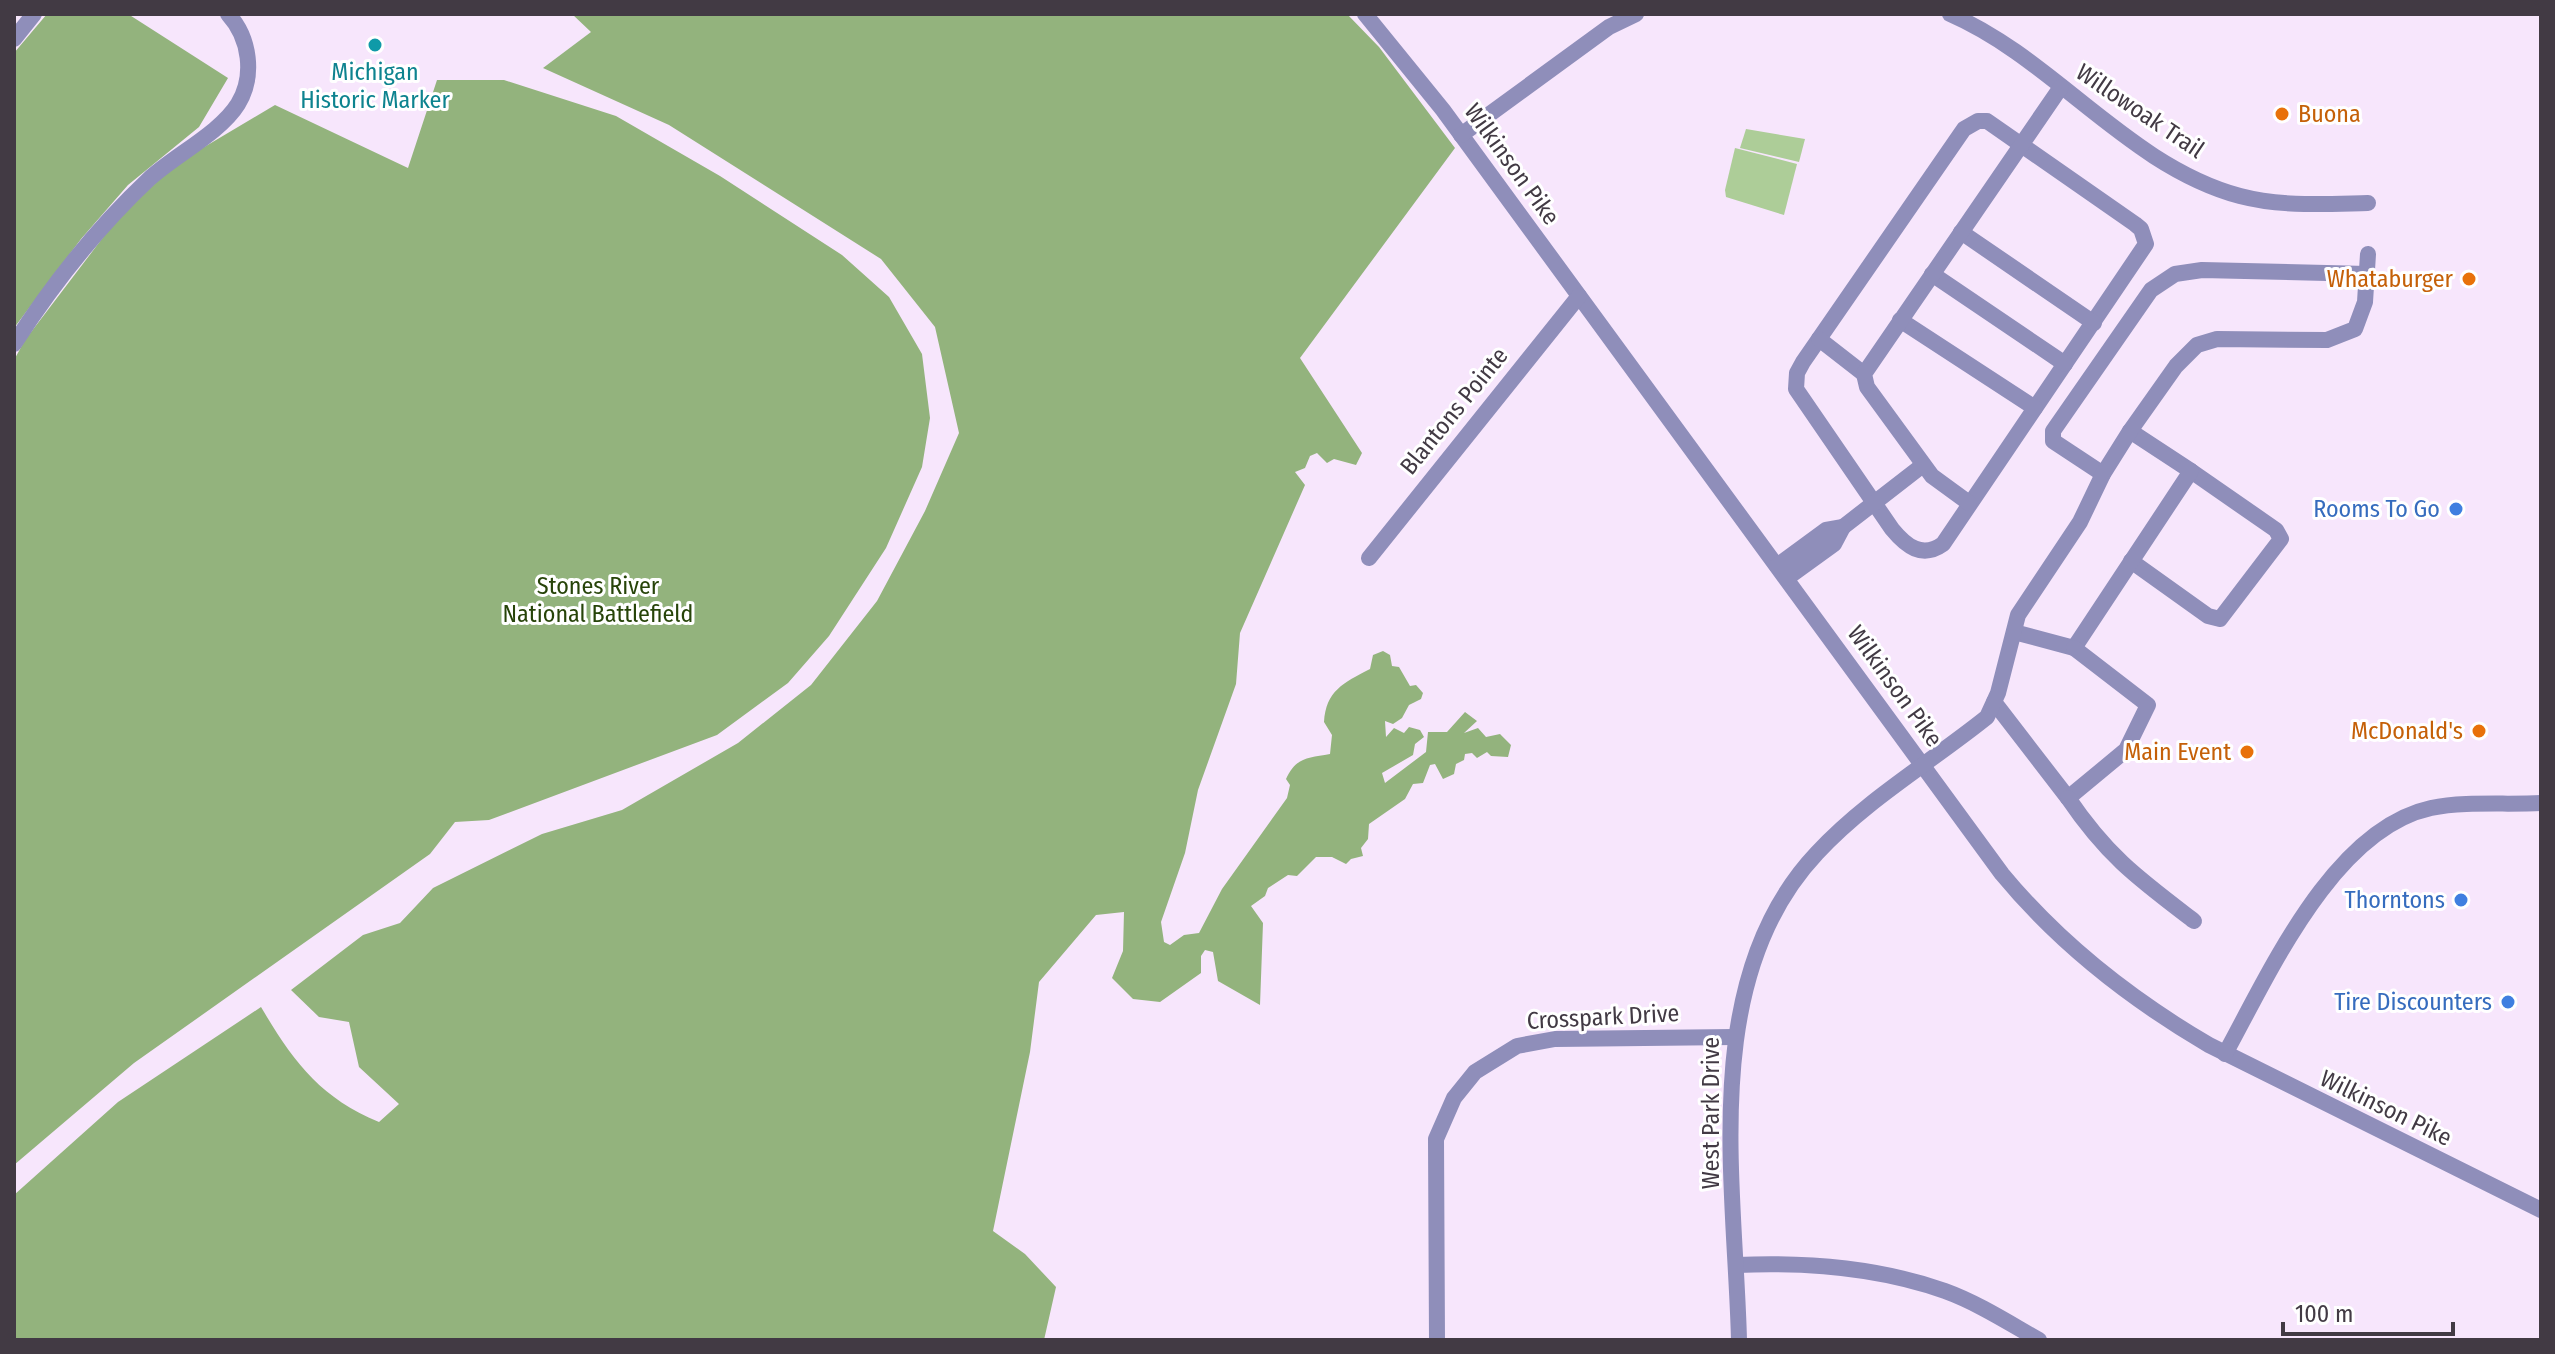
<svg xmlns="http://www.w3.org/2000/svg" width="2555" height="1354" font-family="'Fira Sans Condensed',sans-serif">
  <rect width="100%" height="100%" fill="#f7e6fc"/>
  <g fill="#adcd98">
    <polygon points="1746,129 1805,139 1799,162 1740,148"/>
    <polygon points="1735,148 1797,164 1784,215 1726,197 1725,190"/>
  </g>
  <g fill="#93b37d">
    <polygon points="47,14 128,14 228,78 199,127 128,185 81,239 14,328 14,53"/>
    <path d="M572,14h775l32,33 76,101 -155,210 62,95 -6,12 -22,-6 -7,4 -10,-10 -7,3 -5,12 -10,4 10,13 -65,148 -4,51 -38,106 -13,63 -24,69 3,20 6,3 14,-10 15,-2 23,-44 65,-91 3,-13 -4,-6c10,-22 22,-21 44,-25l2,-19 -8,-13c2,-31 19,-39 46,-53l3,-14 10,-4 7,4 2,11 7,1 11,19 6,-1 7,8 -2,6 -12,6 -7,13 -9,6 -8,-3 1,16 8,-9 10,5 5,-6 11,3 4,7 -9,7 -2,11 -31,18 3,10 41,-31 2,-20h19l18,-20 12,9 -13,12 14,-5 8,9 14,-3 11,11 -3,12 -17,-1 -4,-4 -10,6 -5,-5 -7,1 -1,6 -8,4 -2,10 -11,5 -8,-15 -5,1 -7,18 -10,1 -8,15 -36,25 -1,15 -7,9 2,8 -12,3 -5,5 -14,-7h-16l-19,19 -9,-1 -20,13 -3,8 -14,10 12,17 -3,82 -42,-24 -5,-29 -8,-2 -4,6v17l-41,29 -27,-3 -21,-21 11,-27 1,-39 -28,3 -57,67 -9,70 -37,179 32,23 31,33 -12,53h-1030v-145l104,-93 143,-95c32,54 58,90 118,115l20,-18 -40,-37 -10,-45 -30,-5 -28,-27 72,-55 37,-12 33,-35 109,-54 80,-24 116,-67 73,-58 66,-84 48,-90 34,-78 -24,-106 -54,-68 -212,-134 -126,-57 48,-36z"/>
    <polygon points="437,80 504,80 616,116 720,176 842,255 889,297 922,354 930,418 922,467 886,548 829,636 788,683 717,735 489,820 455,822 430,854 134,1063 14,1165 14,360 25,340 114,223 174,165 275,105 408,168"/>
  </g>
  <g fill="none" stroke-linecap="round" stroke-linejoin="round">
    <g stroke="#8f8eba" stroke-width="16">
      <path d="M1365,14l78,96 559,764c57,69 130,126 207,171l332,165"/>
      <path d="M1950,14c104,45 178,152 290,182 42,11 85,8 128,7"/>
      <polyline points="14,39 34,14"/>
      <path d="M1978,121h9l148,103 6,5 5,15 -203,300c-21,15 -37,2 -51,-15l-96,-140 1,-16 6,-11 161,-233z"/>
      <polyline points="1461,135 1609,27 1636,14"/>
      <polyline points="1961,232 2094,323"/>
      <polyline points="1932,274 2065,364"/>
      <polyline points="1900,320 2035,408"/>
      <polyline points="1819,339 1864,374"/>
      <path d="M14,344c38,-59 84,-117 135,-165 26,-24 71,-46 89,-75 17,-28 12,-66 -10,-90"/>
      <polyline points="2103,474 2053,441 2053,431 2151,290 2175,274 2202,270 2367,274"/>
      <polyline points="1969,503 1932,476 1867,387 1864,374 2061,87"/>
      <polyline points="1843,527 1923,465"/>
      <polyline points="1369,558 1579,296"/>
      <polyline points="2131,561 2208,616 2220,619 2281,539 2276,530 2191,471"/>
      <polyline points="1777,566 1826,530 1843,527 1834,544 1787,578"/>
      <polyline points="2014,632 2074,648 2191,471 2130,431"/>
      <polyline points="1994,702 2068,798 2126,750 2148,705 2074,648"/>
      <path d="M2068,798c40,59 71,81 126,123"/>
      <path d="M2225,1054c44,-80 108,-225 206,-246 35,-7 75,-3 110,-5"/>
      <path d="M1737,1265c69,-3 143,3 208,26 33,12 64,32 94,49"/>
      <polyline points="1437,1340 1436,1139 1454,1098 1475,1072 1517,1046 1555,1039 1734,1037"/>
      <path d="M1739,1340c-4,-159 -41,-361 78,-487 49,-53 114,-91 170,-136l11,-24 20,-78 62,-93 23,-48 27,-43 46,-65 21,-21 20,-6 110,1 28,-11 10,-27 3,-48"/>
    </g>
  </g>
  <circle fill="#0f9aa8" stroke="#fff" stroke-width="3" cx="375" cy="45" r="8"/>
  <g fill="#e8710a" stroke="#fff" stroke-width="3">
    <circle cx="2282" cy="114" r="8"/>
    <circle cx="2469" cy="279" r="8"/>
    <circle cx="2479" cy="731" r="8"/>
    <circle cx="2247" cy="752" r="8"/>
  </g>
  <g fill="#3f7fe0" stroke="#fff" stroke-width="3">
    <circle cx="2456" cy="509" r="8"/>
    <circle cx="2461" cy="900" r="8"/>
    <circle cx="2508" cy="1002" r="8"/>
  </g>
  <g text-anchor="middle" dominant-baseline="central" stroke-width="6" stroke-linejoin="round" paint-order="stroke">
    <g font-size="24" fill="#0d838f" stroke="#fff">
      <text x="375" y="72">Michigan<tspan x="375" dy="28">Historic Marker</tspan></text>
    </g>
    <g font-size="24" fill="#423a44" stroke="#fff">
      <text transform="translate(2140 111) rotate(34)">Willowoak Trail</text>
      <text transform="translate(1512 164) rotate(54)">Wilkinson Pike</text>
      <text transform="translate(1454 411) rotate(-51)">Blantons Pointe</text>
      <text transform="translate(1895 686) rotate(54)">Wilkinson Pike</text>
      <text transform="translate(1603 1017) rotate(-3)">Crosspark Drive</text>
      <text transform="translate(2386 1108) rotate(26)">Wilkinson Pike</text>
      <text transform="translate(1711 1113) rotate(-90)">West Park Drive</text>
    </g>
    <g font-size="24" fill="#c56008" stroke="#fff" text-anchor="end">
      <text x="2298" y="114" text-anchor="start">Buona</text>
      <text x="2453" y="279">Whataburger</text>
      <text x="2463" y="731">McDonald's</text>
      <text x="2231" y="752">Main Event</text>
    </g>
    <g font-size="24" fill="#366cbe" stroke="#fff" text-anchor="end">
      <text x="2440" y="509">Rooms To Go</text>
      <text x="2445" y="900">Thorntons</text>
      <text x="2492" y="1002">Tire Discounters</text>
    </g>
    <g font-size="24" fill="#274409" stroke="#fff">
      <text x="598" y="586">Stones River<tspan x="598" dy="28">National Battlefield</tspan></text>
    </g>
  </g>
  <rect width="2555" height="1354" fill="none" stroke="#423a44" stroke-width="32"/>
  <path d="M2283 1322v12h170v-12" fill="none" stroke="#423a44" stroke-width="4"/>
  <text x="2295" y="1322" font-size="24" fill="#423a44" stroke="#ffffff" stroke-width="6" paint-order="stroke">100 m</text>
</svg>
